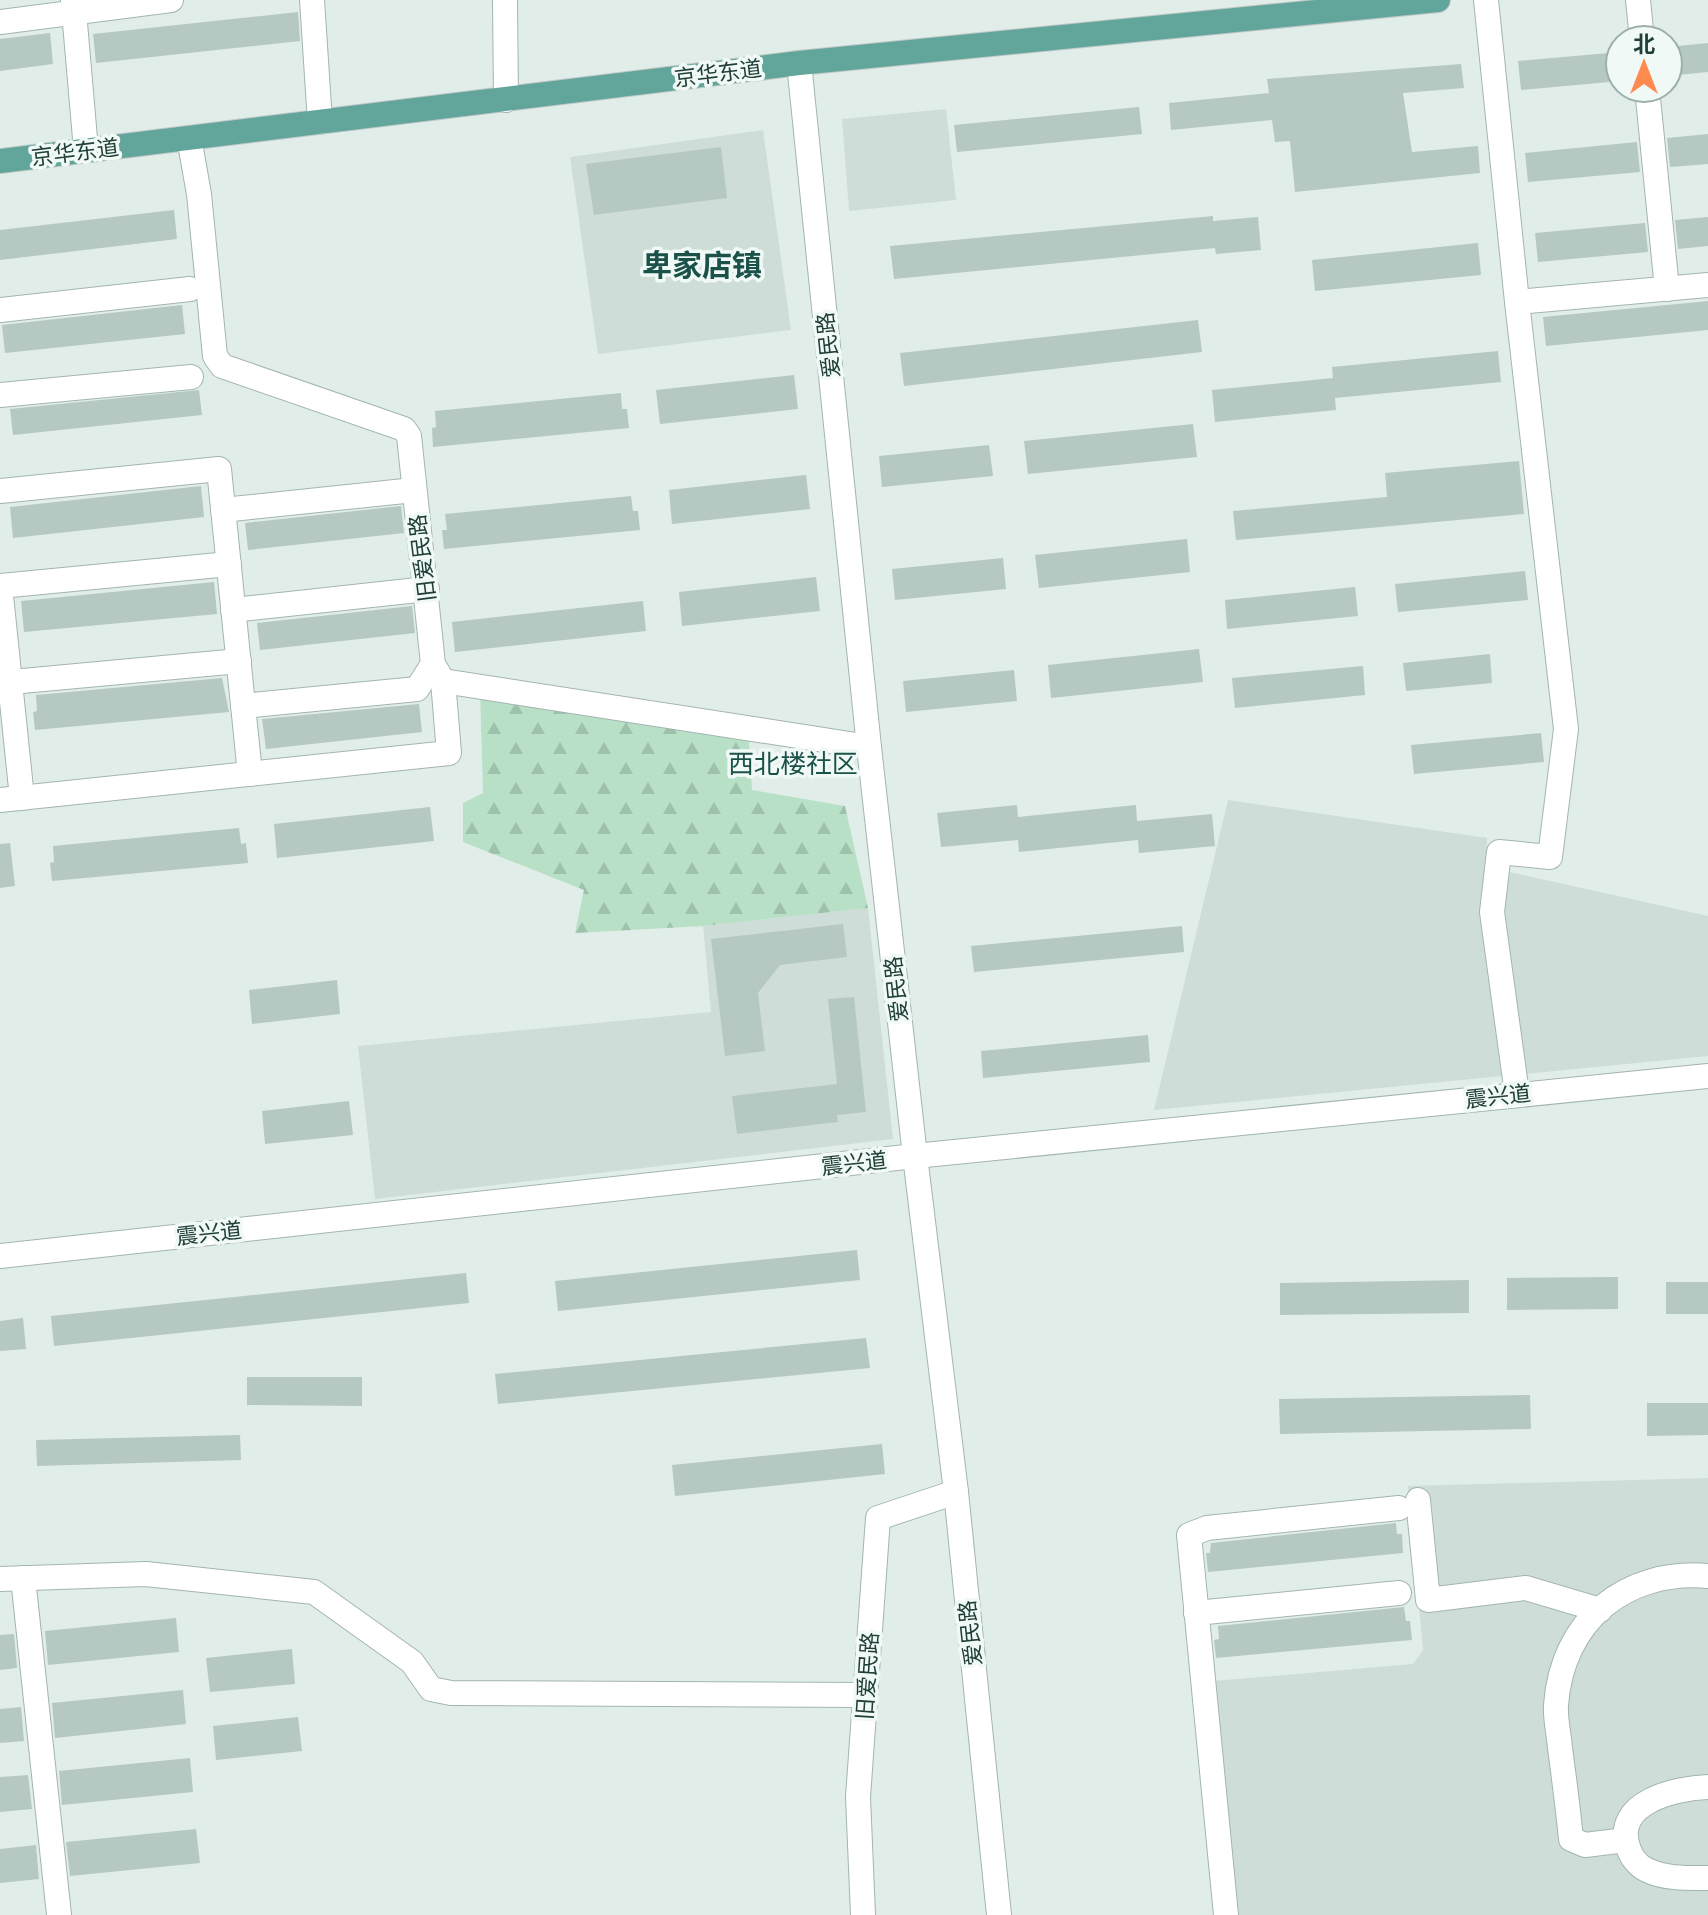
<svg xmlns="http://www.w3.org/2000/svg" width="1708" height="1915" font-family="'Asap Condensed','Noto Sans SC',sans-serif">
  <defs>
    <pattern id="forest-firs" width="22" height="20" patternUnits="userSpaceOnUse" patternTransform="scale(2)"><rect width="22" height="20" fill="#b8e0c6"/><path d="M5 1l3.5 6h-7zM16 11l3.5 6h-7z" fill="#9ec1ab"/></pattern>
  </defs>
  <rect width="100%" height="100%" fill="#e1ede8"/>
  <g fill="#cfddd8">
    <polygon points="946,109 956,200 849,211 842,119"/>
    <polygon points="763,130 791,330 598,354 570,157"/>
    <polygon points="1228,800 1487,838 1487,867 1708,916 1708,1056 1154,1110"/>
    <polygon points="868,908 893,1139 375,1199 358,1046 711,1012 703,926"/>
    <polygon points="1708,1478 1708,1915 1239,1915 1213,1681 1413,1664 1423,1650 1408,1486"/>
  </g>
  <polygon fill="url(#forest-firs)" points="480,689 748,728 752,790 845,806 868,908 703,926 575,933 584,890 463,842 463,803 483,793"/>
  <g fill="#b6c8c2">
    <polygon points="298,12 300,41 96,63 93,34"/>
    <polygon points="50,33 53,64 0,71 0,39"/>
    <polygon points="1708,43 1708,72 1668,76 1668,47"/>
    <polygon points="1620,52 1620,81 1521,90 1518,61"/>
    <polygon points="1461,64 1464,88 1403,93 1412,152 1478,146 1480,173 1295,192 1290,141 1275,142 1272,120 1171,130 1169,103 1269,93 1267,79"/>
    <polygon points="1139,107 1142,134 957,152 954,125"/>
    <polygon points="1708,134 1708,164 1670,167 1667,138"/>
    <polygon points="1637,142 1640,172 1528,182 1525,153"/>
    <polygon points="721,147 727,198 594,215 586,164"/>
    <polygon points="174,210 177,239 0,260 0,230"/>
    <polygon points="1213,216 1213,221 1258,217 1261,250 1216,254 1215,248 894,279 890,246"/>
    <polygon points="1708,217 1708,246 1678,249 1675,220"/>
    <polygon points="1645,223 1648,252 1538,262 1535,233"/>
    <polygon points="1478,243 1481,275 1315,291 1312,260"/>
    <polygon points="1708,301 1708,330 1546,346 1543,317"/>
    <polygon points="182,305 185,334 5,353 2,325"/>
    <polygon points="1198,320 1202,352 904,386 900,353"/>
    <polygon points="1498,351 1501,382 1335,398 1336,410 1215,422 1212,390 1333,378 1332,367"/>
    <polygon points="794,375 798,409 660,424 656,390"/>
    <polygon points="199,390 202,415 13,435 10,409"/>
    <polygon points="621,393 622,409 627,409 629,428 433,447 432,428 436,427 435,411"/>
    <polygon points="1193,424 1197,457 1028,474 1024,441"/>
    <polygon points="989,445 993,476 882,487 879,456"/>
    <polygon points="1519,461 1524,514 1236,540 1233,511 1387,497 1385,473"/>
    <polygon points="806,475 810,509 672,524 669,490"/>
    <polygon points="201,486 204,517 13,538 10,507"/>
    <polygon points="631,496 633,511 638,511 640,530 444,549 442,530 447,530 445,514"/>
    <polygon points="401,506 404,533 248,550 245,523"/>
    <polygon points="1187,539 1190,572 1039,588 1035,555"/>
    <polygon points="1003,558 1006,589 895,600 892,569"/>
    <polygon points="1525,571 1528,600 1398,612 1395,584"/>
    <polygon points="816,577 820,611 682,626 679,592"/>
    <polygon points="214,582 217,614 24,632 21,601"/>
    <polygon points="1355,587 1358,616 1227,629 1225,600"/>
    <polygon points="643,601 646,631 455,652 452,622"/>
    <polygon points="412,606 415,633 260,650 257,623"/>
    <polygon points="1199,649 1203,682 1051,698 1048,665"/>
    <polygon points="1490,654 1492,683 1406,691 1403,663"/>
    <polygon points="1363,666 1365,695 1235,708 1232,678"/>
    <polygon points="1014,670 1017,701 906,712 903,681"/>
    <polygon points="222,678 229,712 35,730 33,712 37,711 36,695"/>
    <polygon points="419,704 422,732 266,749 262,719"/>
    <polygon points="1541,733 1544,762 1414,774 1411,745"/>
    <polygon points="1017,805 1018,817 1136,805 1137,821 1212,814 1215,846 1139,853 1138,840 1019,852 1018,840 941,847 937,813"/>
    <polygon points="430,807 434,841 277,858 274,824"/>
    <polygon points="239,828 241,844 246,843 248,863 52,881 50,863 54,862 53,846"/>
    <polygon points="10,843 15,886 0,888 0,844"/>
    <polygon points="843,924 847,957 780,965 758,993 765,1051 725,1056 711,939"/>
    <polygon points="1182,926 1184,952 974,972 971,946"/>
    <polygon points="337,980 340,1014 252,1024 249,990"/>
    <polygon points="854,997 866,1112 837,1115 838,1122 737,1134 732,1096 837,1084 828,999"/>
    <polygon points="1148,1035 1150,1062 983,1078 981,1051"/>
    <polygon points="349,1101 353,1135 265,1144 262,1111"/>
    <polygon points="857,1250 860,1280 558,1311 555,1281"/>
    <polygon points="466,1273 469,1303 54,1346 51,1316"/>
    <polygon points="1618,1277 1618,1309 1507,1310 1507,1278"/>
    <polygon points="1469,1280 1469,1313 1280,1315 1280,1283"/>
    <rect x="1666" y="1282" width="42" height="32"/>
    <polygon points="23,1318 26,1349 0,1351 0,1321"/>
    <polygon points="866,1338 870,1368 498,1404 495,1374"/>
    <polygon points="247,1377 362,1377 362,1406 247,1405"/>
    <polygon points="1530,1395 1531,1429 1280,1434 1279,1399"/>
    <polygon points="1647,1403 1708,1403 1708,1435 1647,1436"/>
    <polygon points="240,1435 241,1460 37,1466 36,1440"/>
    <polygon points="882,1444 885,1474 675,1496 672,1465"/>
    <polygon points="1396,1523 1397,1534 1402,1534 1403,1553 1208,1572 1206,1553 1210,1553 1211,1543"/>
    <polygon points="1404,1607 1406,1621 1410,1621 1412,1640 1216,1658 1214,1640 1219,1639 1218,1626"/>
    <polygon points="176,1618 179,1652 48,1665 45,1631"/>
    <polygon points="14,1634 17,1668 0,1670 0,1635"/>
    <polygon points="292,1649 295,1684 210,1692 206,1658"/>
    <polygon points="183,1690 186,1724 55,1738 52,1703"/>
    <polygon points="21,1707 24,1741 0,1743 0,1709"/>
    <polygon points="298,1717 302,1751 216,1760 213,1726"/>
    <polygon points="190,1758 193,1792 62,1805 59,1771"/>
    <polygon points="28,1775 32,1809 0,1812 0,1777"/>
    <polygon points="196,1829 200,1863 70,1876 66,1842"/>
    <polygon points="36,1845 39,1879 0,1883 0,1849"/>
  </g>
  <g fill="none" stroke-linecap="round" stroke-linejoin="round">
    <g stroke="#a3b5b0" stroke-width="26">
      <g id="minor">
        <polyline points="73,0 86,150"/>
        <polyline points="312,0 320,122"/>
        <polyline points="505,0 506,100"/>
        <polyline points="1486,0 1517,302 1566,729 1550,857 1499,852 1492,912 1517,1094"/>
        <polyline points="1638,0 1642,40"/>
        <polyline points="0,22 171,0"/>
        <polyline points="799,63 869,747 915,1156 956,1492 999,1915"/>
        <polyline points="1647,88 1667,289"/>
        <polyline points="189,138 199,194 215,356 222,366 404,429 409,436 433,664 443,681 869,747"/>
        <polyline points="1517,302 1708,285"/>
        <polyline points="0,310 190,289"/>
        <polyline points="0,395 191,377"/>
        <polyline points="0,491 219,469 250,774"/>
        <polyline points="223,510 414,490"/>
        <polyline points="233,610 427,589"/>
        <polyline points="0,683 239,661"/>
        <polyline points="243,706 417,689 433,664"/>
        <polyline points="22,798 0,586 229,564"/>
        <polyline points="0,800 449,753 443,681"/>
        <polyline points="0,1256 915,1156 1708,1076"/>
        <polyline points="1418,1500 1428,1600 1526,1588 1600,1610"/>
        <polyline points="23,1578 59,1915"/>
        <polyline points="0,1579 146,1574 314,1592 412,1662 431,1689 451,1693 865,1695"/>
        <polyline points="1196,1613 1399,1593"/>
        <path d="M1708,1787c-32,1 -95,15 -80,60 3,10 10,19 19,23 18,9 42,8 61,8"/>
        <path d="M1626,1840l-41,5 -14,-6c-3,-31 -7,-61 -11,-91 -1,-14 -5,-29 -4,-43 6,-84 69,-136 152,-129"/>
        <polyline points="863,1915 858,1797 878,1518 956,1492"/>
        <polyline points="1226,1915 1189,1535 1207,1528 1399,1508"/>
      </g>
    </g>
    <g stroke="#c1c9c8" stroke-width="26">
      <polyline id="major" points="0,161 799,63 1438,0"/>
    </g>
    <use href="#minor" stroke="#fff" stroke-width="24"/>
    <use href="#major" stroke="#62a69b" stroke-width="24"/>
  </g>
  <g text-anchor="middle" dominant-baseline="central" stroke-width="7" stroke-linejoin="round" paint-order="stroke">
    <g font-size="22" fill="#203f39" stroke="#f1f9f6">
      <text transform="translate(718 73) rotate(-7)">京华东道</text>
      <text transform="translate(75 152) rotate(-7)">京华东道</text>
      <text transform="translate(828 345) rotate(-96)">爱民路</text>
      <text transform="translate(422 558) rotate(-97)">旧爱民路</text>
      <text transform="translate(896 989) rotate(-96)">爱民路</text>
      <text transform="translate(1498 1096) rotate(-6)">震兴道</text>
      <text transform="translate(854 1163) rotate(-6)">震兴道</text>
      <text transform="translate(209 1233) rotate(-6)">震兴道</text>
      <text transform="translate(970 1633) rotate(-96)">爱民路</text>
      <text transform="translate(867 1676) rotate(-86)">旧爱民路</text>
    </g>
    <g font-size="26" fill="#1a524a" stroke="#f1f9f6">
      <text x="793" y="764">西北楼社区</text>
    </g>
    <g font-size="30" font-weight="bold" fill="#1a524a" stroke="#f1f9f6">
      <text x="702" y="265">卑家店镇</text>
    </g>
  </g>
  <g transform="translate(1644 64)"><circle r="38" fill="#f1f9f6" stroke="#9dafaa" stroke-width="2"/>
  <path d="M0-6L14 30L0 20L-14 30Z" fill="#fd8a4e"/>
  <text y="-12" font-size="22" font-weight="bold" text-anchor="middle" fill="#203f39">北</text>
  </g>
</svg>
